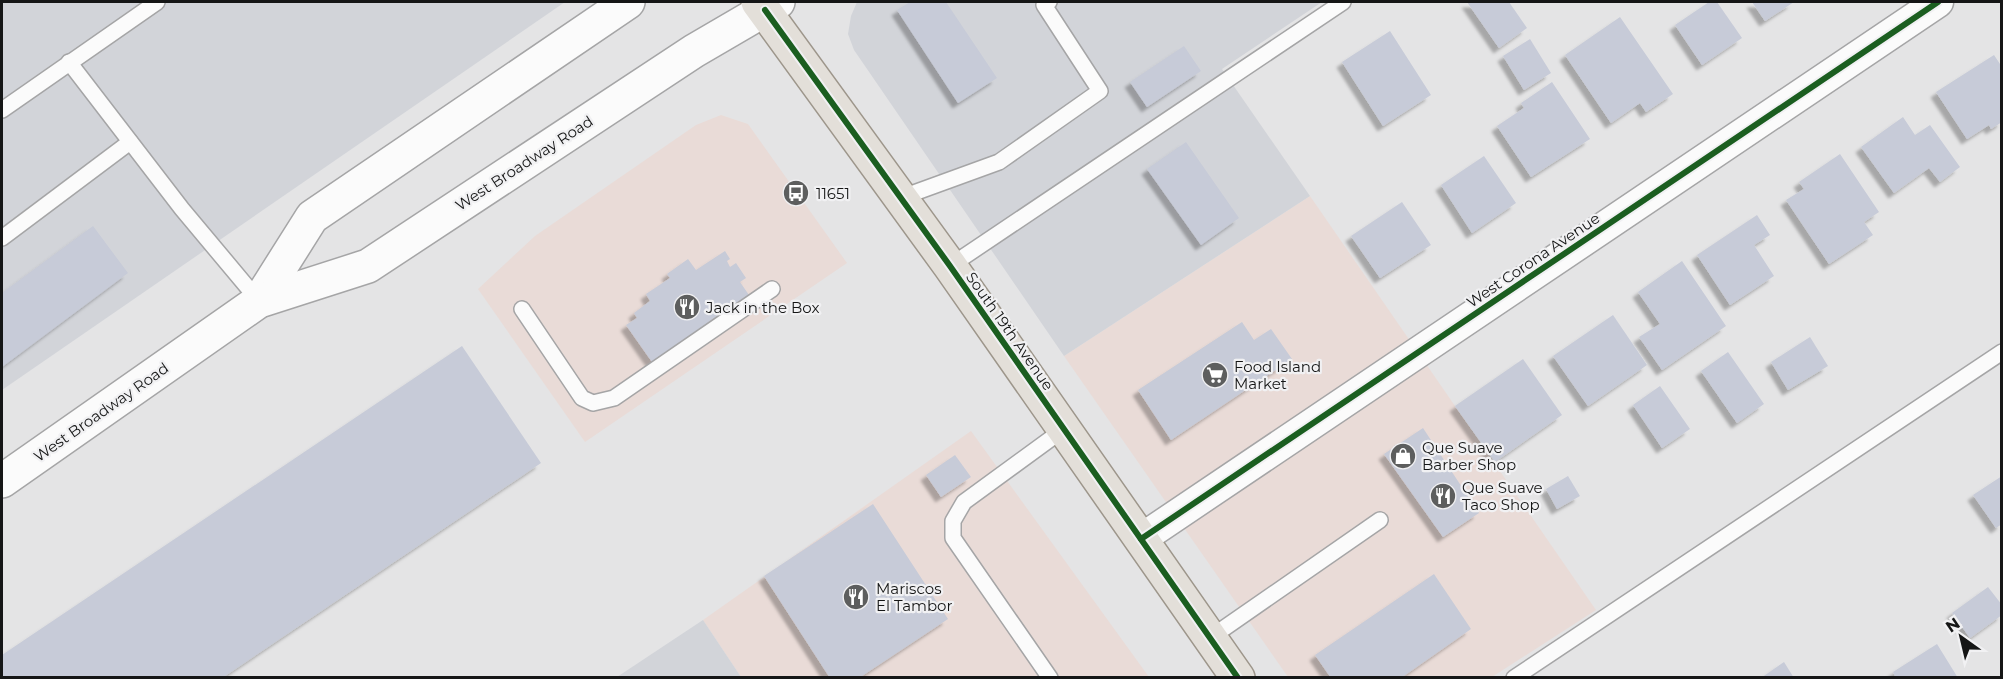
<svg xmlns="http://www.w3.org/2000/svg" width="2003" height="679" font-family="Montserrat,sans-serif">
  <defs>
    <filter id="shadow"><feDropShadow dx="-5.5" dy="5.5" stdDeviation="1.5" flood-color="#0004"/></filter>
  </defs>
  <rect width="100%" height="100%" fill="#e4e4e5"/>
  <g fill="#e9dbd7">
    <polygon points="721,115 748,124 847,263 585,442 478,289 535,236 696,125"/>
    <polygon points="1310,196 1596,610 1492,677 1288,677 1064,356"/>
    <polygon points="971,431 1149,677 741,677 703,620"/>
  </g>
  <g fill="#d2d4d9">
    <polygon points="2,2 565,2 2,390"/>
    <polygon points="857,2 1322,2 1222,69 1310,196 1064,356 854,50 848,34 851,16"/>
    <polygon points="703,620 741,677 617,677"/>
  </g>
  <g fill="#c7cbd8" filter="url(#shadow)">
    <polygon points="910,2 946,2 997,78 958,103 897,10"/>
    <polygon points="1467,2 1509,2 1527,28 1499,48"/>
    <polygon points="1709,2 1717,2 1742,38 1702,65 1675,25"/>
    <polygon points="1752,2 1794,2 1765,21"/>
    <polygon points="1620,17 1673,94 1646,112 1640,103 1611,123 1565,55"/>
    <polygon points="1390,31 1431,95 1383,126 1342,62"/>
    <polygon points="1530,39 1551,73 1524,90 1503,56"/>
    <polygon points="1184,46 1201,71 1147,107 1130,82"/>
    <polygon points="1994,55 2002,67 2002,122 1991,129 1989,125 1967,139 1936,92"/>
    <polygon points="1552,82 1590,139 1531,177 1497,126 1524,108 1521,103"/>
    <polygon points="1903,117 1915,135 1930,125 1960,167 1940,182 1929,168 1894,193 1861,147"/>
    <polygon points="1186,142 1239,218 1201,245 1147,169"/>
    <polygon points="1840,154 1879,212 1864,222 1873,235 1829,264 1786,200 1804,189 1799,182"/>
    <polygon points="1484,156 1516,203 1472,233 1441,185"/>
    <polygon points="1402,202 1431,245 1380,278 1351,236"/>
    <polygon points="1757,215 1770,235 1754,245 1774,276 1730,305 1697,255"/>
    <polygon points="93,226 128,273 2,367 2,293"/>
    <polygon points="725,251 730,259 727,261 730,267 736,263 746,278 740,282 749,295 710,321 713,325 694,338 692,334 652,362 626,325 637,318 634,313 650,301 646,294 670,278 667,274 688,259 696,270"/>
    <polygon points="1682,261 1726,326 1662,370 1639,337 1660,324 1638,292"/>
    <polygon points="1613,315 1647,365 1588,406 1553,356"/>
    <polygon points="1242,322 1254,340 1271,329 1292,359 1171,440 1138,390"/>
    <polygon points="1810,337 1828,366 1788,390 1771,362"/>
    <polygon points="462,346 541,463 222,678 2,678 2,655"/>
    <polygon points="1728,352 1764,404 1737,423 1701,371"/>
    <polygon points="1523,359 1562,415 1495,462 1455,406"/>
    <polygon points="1660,386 1690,429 1662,448 1633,405"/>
    <polygon points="1423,428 1479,513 1443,537 1384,454"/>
    <polygon points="955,455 971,477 941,497 926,475"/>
    <polygon points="1568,476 1580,496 1557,509 1546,489"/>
    <polygon points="2002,476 2002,524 1996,528 1973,495"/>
    <polygon points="873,504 948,619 859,678 830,678 764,576"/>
    <polygon points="1434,574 1471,629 1401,678 1331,678 1315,655"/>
    <polygon points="1988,587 2002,605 2002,615 1970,638 1952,613"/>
    <polygon points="1937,644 1958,678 1896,678 1893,672"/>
    <polygon points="1784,662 1794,678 1761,678"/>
  </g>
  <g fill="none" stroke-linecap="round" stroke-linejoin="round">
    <g stroke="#a5a5a6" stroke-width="18">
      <g id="lane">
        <polyline points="69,62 182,209 259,301"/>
        <polyline points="2,110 157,2"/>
        <polyline points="900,198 999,162 1100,91 1044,5 1049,2"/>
        <polyline points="2,238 130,142"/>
        <polyline points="950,266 1343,2"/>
        <polyline points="522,309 582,398 593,403 614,398 772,289"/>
        <polyline points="1210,638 1380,520"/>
        <polyline points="1050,678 953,538 953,521 964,502 1064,429"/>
        <polyline points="1514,678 2002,352"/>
      </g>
    </g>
    <g stroke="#a5a5a6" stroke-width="33">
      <polyline id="street" points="1141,539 1938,2"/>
    </g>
    <g stroke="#a5a5a6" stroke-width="36">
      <g id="secondary">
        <polyline points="259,301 312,217 628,2"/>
        <polyline points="2,481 259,301 368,266 694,51 778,2"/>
      </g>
    </g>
    <g stroke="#9d968b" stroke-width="36">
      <polyline id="primary" points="758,2 950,266 1238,678"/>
    </g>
    <use href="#lane" stroke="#fbfbfb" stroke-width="15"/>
    <use href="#street" stroke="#fbfbfb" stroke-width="30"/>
    <use href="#secondary" stroke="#fbfbfb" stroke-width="33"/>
    <use href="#primary" stroke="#e3dfd9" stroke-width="33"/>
    <g stroke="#f1f1f3" stroke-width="10">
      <g id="cycleway">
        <polyline points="765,10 950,266 1238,678"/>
        <polyline points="1141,539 1938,2"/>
      </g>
    </g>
    <use href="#cycleway" stroke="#1b5e20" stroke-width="6"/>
  </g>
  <defs>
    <g id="bus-disc" transform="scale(1.35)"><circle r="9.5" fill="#5d5e5e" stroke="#f1f1f3"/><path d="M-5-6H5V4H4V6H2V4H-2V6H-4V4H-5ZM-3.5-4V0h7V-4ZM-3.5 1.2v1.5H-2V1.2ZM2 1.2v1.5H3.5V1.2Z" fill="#fff"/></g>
    <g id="restaurant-disc" transform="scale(1.35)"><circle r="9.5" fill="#5d5e5e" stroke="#f1f1f3"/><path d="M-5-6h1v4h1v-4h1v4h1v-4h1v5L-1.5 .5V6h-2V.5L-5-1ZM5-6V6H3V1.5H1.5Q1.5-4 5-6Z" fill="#fff"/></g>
    <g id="supermarket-disc" transform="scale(1.35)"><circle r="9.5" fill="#5d5e5e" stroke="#f1f1f3"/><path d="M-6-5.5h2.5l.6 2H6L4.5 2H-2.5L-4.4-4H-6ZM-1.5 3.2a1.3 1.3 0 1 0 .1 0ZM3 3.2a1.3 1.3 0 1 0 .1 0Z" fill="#fff"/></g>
    <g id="shop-disc" transform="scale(1.35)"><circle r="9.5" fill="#5d5e5e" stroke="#f1f1f3"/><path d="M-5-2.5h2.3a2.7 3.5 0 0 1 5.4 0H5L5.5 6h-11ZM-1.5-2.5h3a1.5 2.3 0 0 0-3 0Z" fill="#fff"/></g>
  </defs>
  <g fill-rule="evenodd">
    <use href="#bus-disc" x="796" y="193"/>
    <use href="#restaurant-disc" x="687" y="307"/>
    <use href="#supermarket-disc" x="1215" y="375"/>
    <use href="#shop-disc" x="1403" y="456"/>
    <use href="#restaurant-disc" x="1443" y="496"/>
    <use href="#restaurant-disc" x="856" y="597"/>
  </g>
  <g text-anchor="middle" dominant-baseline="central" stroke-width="4.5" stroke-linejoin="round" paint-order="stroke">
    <g font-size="15" fill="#151616" stroke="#f1f1f3">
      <text transform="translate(524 163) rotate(-33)">West Broadway Road</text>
      <text transform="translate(1533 260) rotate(-34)">West Corona Avenue</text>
      <text transform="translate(1010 331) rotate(55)">South 19th Avenue</text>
      <text transform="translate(101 412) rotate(-35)">West Broadway Road</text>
    </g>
    <g font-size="15" fill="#151616" stroke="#f1f1f3" text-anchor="start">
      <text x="816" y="193">11651</text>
      <text x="706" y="307">Jack in the Box</text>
      <text x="1234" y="366">Food Island<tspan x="1234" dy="17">Market</tspan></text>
      <text x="1422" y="447">Que Suave<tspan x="1422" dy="17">Barber Shop</tspan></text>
      <text x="1462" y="487">Que Suave<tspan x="1462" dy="17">Taco Shop</tspan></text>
      <text x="876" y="588">Mariscos<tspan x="876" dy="17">El Tambor</tspan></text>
    </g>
  </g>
  <rect width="2003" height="679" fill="none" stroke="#151616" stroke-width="6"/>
  <g transform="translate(1961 637) rotate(326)" stroke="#f1f1f3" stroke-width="4.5" paint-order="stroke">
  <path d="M0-4.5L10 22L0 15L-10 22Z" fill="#151616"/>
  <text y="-9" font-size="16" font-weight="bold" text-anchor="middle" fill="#151616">N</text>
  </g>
</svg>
